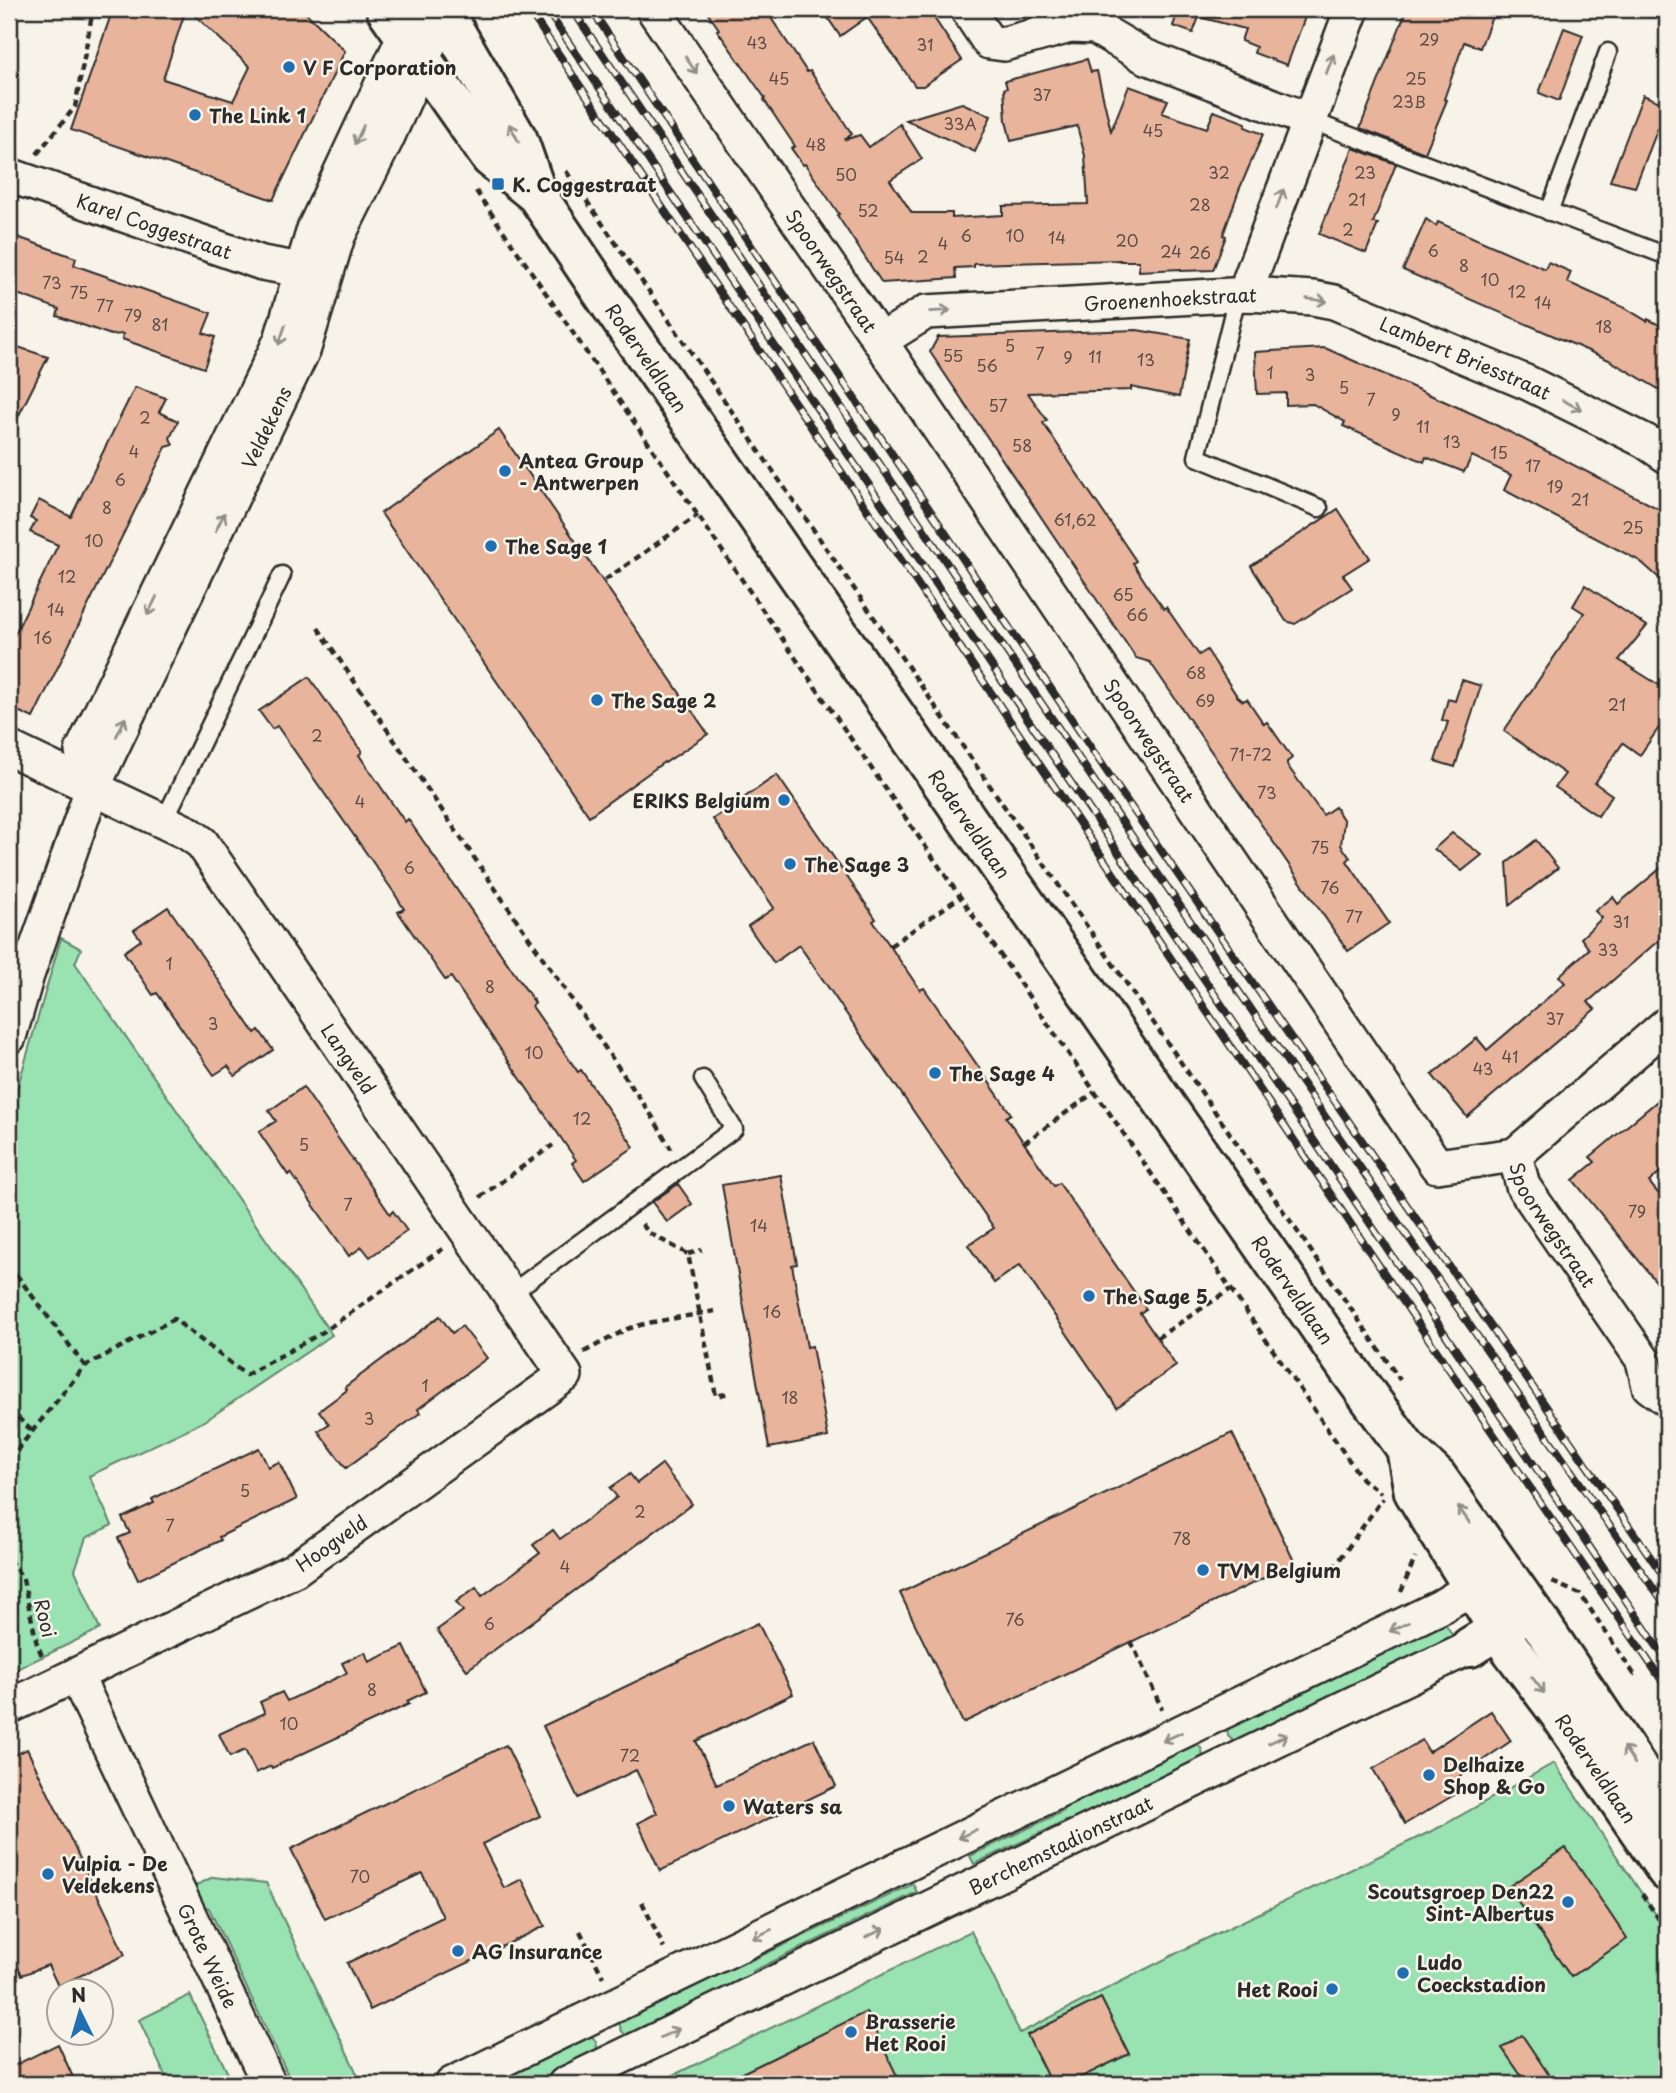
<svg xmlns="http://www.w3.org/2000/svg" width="1676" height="2093" font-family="'Playpen Sans',sans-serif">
  <rect width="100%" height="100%" fill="#f7f3e8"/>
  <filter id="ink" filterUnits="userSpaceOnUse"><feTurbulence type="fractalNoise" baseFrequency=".0143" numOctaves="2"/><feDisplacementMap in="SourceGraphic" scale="14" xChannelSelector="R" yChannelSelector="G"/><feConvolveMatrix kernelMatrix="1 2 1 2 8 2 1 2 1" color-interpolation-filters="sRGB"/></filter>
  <g filter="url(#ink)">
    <g fill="#99e2b1" stroke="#62866e" stroke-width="2">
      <polygon points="61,938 81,949 75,963 332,1335 205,1421 89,1476 112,1525 86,1538 75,1570 100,1629 9,1673 9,1106 13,1103"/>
      <polygon points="1442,1618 1457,1643 1390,1668 1235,1743 1228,1736 1227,1725"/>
      <path d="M1193,1741c9,5 11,11 9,21l-132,61 -2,-3 -94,44 -4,-8 94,-45 -5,-11z"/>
      <polygon points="1554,1763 1667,1931 1667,2084 655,2084 971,1931 1020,2033 1193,1945 1440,1827"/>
      <polygon points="213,1877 266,1883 362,2084 284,2084 281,2077 287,2073 209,1908 198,1904 191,1888"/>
      <path d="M913,1884l4,8 -164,79 1,4 -123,64c-9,-5 -13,-11 -11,-22l123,-65 5,10z"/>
      <polygon points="190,1995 233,2084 169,2084 139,2020"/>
      <path d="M589,2034c11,8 9,16 3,27l-46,23h-78z"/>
    </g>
    <g fill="#e9b49c" stroke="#2b2b2b" stroke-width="2">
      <polygon points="113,9 186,9 163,79 233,101 250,67 188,9 302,9 345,51 273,200 71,130"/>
      <polygon points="705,9 765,9 807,72 810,71 852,134 844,140 860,135 869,147 900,124 922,159 890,180 912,213 952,213 952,218 1003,215 1003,206 1088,204 1085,156 1077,126 1011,141 1006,121 1004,89 1007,88 1005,81 1087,59 1091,72 1097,71 1111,131 1129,86 1168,100 1162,113 1207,128 1214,111 1246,123 1245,127 1263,134 1239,190 1223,235 1226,236 1213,270 1181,271 1181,269 1139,271 1139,261 1120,261 1120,260 974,264 974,267 955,268 956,278 882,283 837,215 839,214 805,164 803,165 791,148 795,146 764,100 765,98 717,30 719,29"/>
      <polygon points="822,9 928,9 962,60 923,86 915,86 867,17 840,36"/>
      <polygon points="1179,9 1308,9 1287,65 1254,53 1256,47 1241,41 1245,29 1199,17 1193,33 1173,26"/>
      <polygon points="1407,9 1495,9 1480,48 1464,42 1444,99 1447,100 1425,153 1360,128"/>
      <polygon points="1564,28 1583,35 1559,101 1539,93"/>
      <polygon points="1643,95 1667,105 1635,187 1610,181"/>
      <polygon points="962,103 991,116 975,152 906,120"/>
      <polygon points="1353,148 1396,164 1373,223 1378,224 1366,253 1319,234"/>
      <polygon points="1426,219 1436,226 1438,222 1545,269 1548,262 1571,272 1567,282 1625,308 1647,321 1648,319 1667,329 1667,394 1609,360 1403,270"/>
      <polygon points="9,234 76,258 74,265 211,313 203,333 215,337 204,368 122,339 123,334 111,335 57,316 59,309 9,291"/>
      <polygon points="1137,330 1190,339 1179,397 1131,387 1131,390 1028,393 1047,420 1043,423 1136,561 1133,563 1151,591 1164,609 1166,607 1199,655 1207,650 1237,696 1243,701 1247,699 1264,724 1267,722 1292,758 1287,762 1287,765 1323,815 1335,807 1344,821 1341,845 1350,858 1347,861 1389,923 1348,951 1150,662 1136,658 930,352 938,337"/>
      <polygon points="9,344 48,357 9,435"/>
      <polygon points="1325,348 1484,419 1667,513 1667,585 1640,561 1504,490 1511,475 1472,456 1464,472 1426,457 1424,462 1343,426 1345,422 1313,404 1286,405 1286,393 1257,394 1255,352"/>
      <polygon points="135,387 166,398 159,412 178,421 170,438 173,445 166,447 33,718 9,707 9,646 58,545 30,532 36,521 30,518 39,500 71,517"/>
      <polygon points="499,430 708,734 665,763 664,762 589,816 381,513"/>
      <polygon points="1338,509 1370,558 1343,575 1352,588 1295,624 1286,621 1251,566"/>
      <polygon points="1585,585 1647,626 1619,660 1667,690 1667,716 1640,755 1623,743 1595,783 1612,795 1598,816 1555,787 1565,774 1504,731 1584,613 1573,606"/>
      <polygon points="309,677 362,752 359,755 405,822 408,819 535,1003 532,1006 578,1072 581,1070 634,1147 584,1181 572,1163 576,1160 490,1034 451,977 445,980 398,912 404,909 393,891 277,726 272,729 259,711"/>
      <polygon points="1462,680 1481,686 1455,767 1435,761 1448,722 1442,720 1448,699 1455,701"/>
      <polygon points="777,775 876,919 873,921 920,990 924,988 1011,1114 1006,1117 1054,1186 1059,1183 1146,1309 1140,1313 1176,1366 1117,1407 1020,1265 994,1283 968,1245 994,1228 799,945 774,963 748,926 774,908 713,819"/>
      <polygon points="1452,833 1482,855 1462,871 1434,849"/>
      <polygon points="1536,840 1558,868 1510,905 1507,863"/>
      <polygon points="1667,863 1667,933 1588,1002 1595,1009 1467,1117 1432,1075 1477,1038 1487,1050 1565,983 1559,976 1589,949 1581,938 1602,918 1595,911 1613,897 1618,904"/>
      <polygon points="168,907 255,1033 259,1030 273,1050 235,1076 228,1066 214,1075 157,993 153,995 124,952 141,940 134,930"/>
      <polygon points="303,1087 390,1214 393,1211 407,1231 370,1257 362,1247 349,1256 291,1173 288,1175 259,1132 276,1121 269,1111"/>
      <polygon points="1667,1093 1667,1166 1649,1182 1667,1204 1667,1295 1573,1180 1595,1162 1590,1157"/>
      <polygon points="781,1175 797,1264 792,1265 807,1347 812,1346 828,1437 769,1448 722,1185"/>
      <polygon points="678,1184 692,1204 667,1222 652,1202"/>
      <polygon points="440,1316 452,1333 462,1326 487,1358 418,1409 420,1413 346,1468 318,1431 329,1424 319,1411 347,1390 345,1387"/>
      <polygon points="1232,1433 1295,1563 963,1723 900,1593"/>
      <polygon points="259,1448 268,1467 279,1462 297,1499 219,1537 221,1540 138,1580 118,1538 130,1533 122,1518 154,1503 152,1499"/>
      <polygon points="662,1464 692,1504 467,1670 437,1630 463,1611 456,1602 476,1587 482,1596 512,1574 540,1553 533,1545 553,1530 560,1539 588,1519 617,1497 610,1488 630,1474 637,1483"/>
      <polygon points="758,1623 793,1694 696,1741 717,1785 814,1739 836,1786 660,1871 638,1823 657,1813 636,1770 578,1798 543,1726"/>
      <polygon points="404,1646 426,1692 407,1701 409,1704 272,1768 271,1766 256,1773 245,1750 230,1757 219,1734 265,1713 260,1702 282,1692 287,1701 347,1673 342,1663 365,1652 369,1662"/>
      <polygon points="1491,1711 1511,1741 1448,1784 1454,1795 1405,1824 1373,1769 1422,1740 1429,1752"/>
      <polygon points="506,1745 540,1816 482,1844 504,1888 522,1879 545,1926 370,2010 347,1963 443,1917 422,1873 325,1919 291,1849"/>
      <polygon points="27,1749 113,1927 112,1928 125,1955 58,1986 48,1965 22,1975 9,1948 9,1758"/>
      <polygon points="1566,1848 1627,1939 1571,1977 1508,1887"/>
      <polygon points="1101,1998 1129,2054 1067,2084 1051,2084 1027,2035"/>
      <polygon points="866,2012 901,2084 719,2084 763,2063"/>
      <polygon points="1522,2035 1555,2084 1527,2084 1502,2048"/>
      <polygon points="58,2044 76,2084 9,2084 9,2068"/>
    </g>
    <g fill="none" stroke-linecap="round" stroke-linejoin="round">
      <g stroke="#2b2b2b" stroke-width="21">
        <g id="service">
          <polyline points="1309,120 1667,256"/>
          <polyline points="1549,212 1608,52"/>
          <polyline points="1233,295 1234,309 1197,457 1319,508"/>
          <polyline points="164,821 282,575"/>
          <polyline points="510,1294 734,1129 703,1079"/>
        </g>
      </g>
      <g stroke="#2b2b2b" stroke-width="38">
        <g id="minor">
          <path id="s1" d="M653,9l227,332 557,825 78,-11"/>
          <polyline points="967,9 989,42 1004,44 1070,26 1095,27 1144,56 1309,120"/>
          <path id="s2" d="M9,175l253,88 61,11"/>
          <polyline points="1249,294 1250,279 1352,9"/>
          <path id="s3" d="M880,341l46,-29 323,-18 64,4 21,4 194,81 117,58 22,15"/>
          <path id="s4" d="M9,748l179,85 14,10 363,532 -271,195 -285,137"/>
          <polyline points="92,789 82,751 281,340 314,229 417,9"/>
          <path id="s5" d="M9,1037l18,-62 65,-186 212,-441 34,-112 49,-98 58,-129"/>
          <path id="s6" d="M1515,1155l8,31 120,174 6,26 18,13"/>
          <polyline points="1515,1155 1667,1024"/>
          <path id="s7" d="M76,1675l193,409"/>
          <path d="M452,2084c329,-160 659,-317 988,-477l33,-20"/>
          <path id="s8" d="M565,2084l905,-437"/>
        </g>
      </g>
      <g stroke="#2b2b2b" stroke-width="44">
        <g id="tertiary">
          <polyline points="386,9 491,158 538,196"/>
          <path id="s9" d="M442,9l76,131 20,57 74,110 735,1060 59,81 31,29 106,150 124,185"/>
          <path id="s10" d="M1406,1448l8,44 96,156 49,65 108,158"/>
          <polyline points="1470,1647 1520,1616"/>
        </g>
      </g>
      <g stroke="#2b2b2b" stroke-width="4.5" stroke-dasharray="7 5" stroke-linecap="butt">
        <polyline points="37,154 75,107 93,9"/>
        <polyline points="566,171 1400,1380"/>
        <polyline points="476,191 818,691 1362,1479 1381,1493"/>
        <polyline points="605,580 698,515"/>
        <polyline points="318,628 503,900 652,1116 671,1149"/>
        <polyline points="890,946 960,897"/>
        <polyline points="1024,1143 1095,1092"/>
        <polyline points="480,1197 553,1145"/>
        <polyline points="642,1224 649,1233 688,1254 716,1396 729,1393"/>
        <polyline points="688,1254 702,1250"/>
        <polyline points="9,1265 85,1366"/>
        <polyline points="1157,1338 1231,1289"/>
        <polyline points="584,1352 627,1329 648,1323 715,1311"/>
        <polyline points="9,1409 32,1431"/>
        <polyline points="9,1460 85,1366 174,1319 246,1375 323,1332 444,1248"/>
        <polyline points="1667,1529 1658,1536 1667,1549"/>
        <polyline points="9,1559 23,1579 37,1644 43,1658"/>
        <polyline points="1333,1569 1383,1498"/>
        <polyline points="1552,1582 1580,1594 1634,1674 1638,1671"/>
        <polyline points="1401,1592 1415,1558"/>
        <polyline points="1131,1641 1162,1709"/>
        <polyline points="1642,1894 1667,1931"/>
        <polyline points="642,1902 664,1948"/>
        <polyline points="580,1931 603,1977"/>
        <polyline points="405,2084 424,2074"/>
      </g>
      <use href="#service" stroke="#f7f3e8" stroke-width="16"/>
      <use href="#minor" stroke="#f7f3e8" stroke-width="33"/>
      <use href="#tertiary" stroke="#f7f3e8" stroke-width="38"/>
      <g stroke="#2b2b2b" stroke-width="8">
        <g id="rail">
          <polyline points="528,9 1451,1372 1667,1688"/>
          <polyline points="546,9 1667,1661"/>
          <polyline points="572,9 1107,800 1390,1211 1667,1608"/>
          <polyline points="591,9 1120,791 1667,1581"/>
        </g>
      </g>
      <use href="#rail" stroke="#f7f3e8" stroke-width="5" stroke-dasharray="16" stroke-linecap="butt"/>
    </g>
    <defs><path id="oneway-shaft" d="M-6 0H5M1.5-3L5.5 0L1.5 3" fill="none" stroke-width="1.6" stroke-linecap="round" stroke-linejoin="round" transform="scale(1.75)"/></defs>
    <g stroke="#918f8a">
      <use href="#oneway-shaft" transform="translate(1330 64) rotate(-69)"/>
      <use href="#oneway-shaft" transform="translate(691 65) rotate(56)"/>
      <use href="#oneway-shaft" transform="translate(514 133) rotate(-118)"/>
      <use href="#oneway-shaft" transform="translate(359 135) rotate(115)"/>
      <use href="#oneway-shaft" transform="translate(1280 199) rotate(-70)"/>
      <use href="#oneway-shaft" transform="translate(1317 300) rotate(8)"/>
      <use href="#oneway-shaft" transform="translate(940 311) rotate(-3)"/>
      <use href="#oneway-shaft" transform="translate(282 335) rotate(109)"/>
      <use href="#oneway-shaft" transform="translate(1572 405) rotate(27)"/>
      <use href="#oneway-shaft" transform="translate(220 522) rotate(-64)"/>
      <use href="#oneway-shaft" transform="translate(152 606) rotate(116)"/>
      <use href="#oneway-shaft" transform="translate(121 727) rotate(-64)"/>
      <use href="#oneway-shaft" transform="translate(1464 1515) rotate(-125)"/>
      <use href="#oneway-shaft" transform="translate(1399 1627) rotate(154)"/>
      <use href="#oneway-shaft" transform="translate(1538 1685) rotate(52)"/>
      <use href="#oneway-shaft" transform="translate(1172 1737) rotate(155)"/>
      <use href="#oneway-shaft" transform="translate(1278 1739) rotate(-25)"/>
      <use href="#oneway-shaft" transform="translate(1629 1755) rotate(-124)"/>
      <use href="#oneway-shaft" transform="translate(967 1834) rotate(155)"/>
      <use href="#oneway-shaft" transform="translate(875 1933) rotate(-26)"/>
      <use href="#oneway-shaft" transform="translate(762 1934) rotate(154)"/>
      <use href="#oneway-shaft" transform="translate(670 2033) rotate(-26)"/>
    </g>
  </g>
  <g fill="#1f6fb2" stroke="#f7f3e8" stroke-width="2.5">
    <circle cx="289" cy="67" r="7"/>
    <circle cx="195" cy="115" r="7"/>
    <rect x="491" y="177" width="14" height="14" rx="3.5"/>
    <circle cx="505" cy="471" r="7"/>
    <circle cx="491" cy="546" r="7"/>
    <circle cx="597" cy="700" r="7"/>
    <circle cx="784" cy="800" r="7"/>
    <circle cx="790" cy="864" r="7"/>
    <circle cx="935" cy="1073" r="7"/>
    <circle cx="1089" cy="1296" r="7"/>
    <circle cx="1203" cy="1570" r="7"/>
    <circle cx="1429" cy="1775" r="7"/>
    <circle cx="729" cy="1806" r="7"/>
    <circle cx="48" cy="1874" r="7"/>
    <circle cx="1568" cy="1902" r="7"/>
    <circle cx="458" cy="1951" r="7"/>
    <circle cx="1403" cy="1973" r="7"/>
    <circle cx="1332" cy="1989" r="7"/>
    <circle cx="851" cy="2032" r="7"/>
  </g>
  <g text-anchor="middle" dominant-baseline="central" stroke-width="5" stroke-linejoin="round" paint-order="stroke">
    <g font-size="16" fill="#5a4d47">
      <text x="1429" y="39">29</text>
      <text x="757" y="42">43</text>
      <text x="925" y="44">31</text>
      <text x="779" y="78">45</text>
      <text x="1416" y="78">25</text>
      <text x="1042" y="94">37</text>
      <text x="1409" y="101">23B</text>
      <text x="960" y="123">33A</text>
      <text x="1153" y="130">45</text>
      <text x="816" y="144">48</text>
      <text x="1219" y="172">32</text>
      <text x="1365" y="172">23</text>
      <text x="846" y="174">50</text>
      <text x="1357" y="199">21</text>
      <text x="1200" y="204">28</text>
      <text x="868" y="210">52</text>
      <text x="1348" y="229">2</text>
      <text x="966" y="235">6</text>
      <text x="1015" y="235">10</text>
      <text x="1057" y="237">14</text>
      <text x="1127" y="240">20</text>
      <text x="943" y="243">4</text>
      <text x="1433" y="250">6</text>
      <text x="1171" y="251">24</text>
      <text x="1200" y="252">26</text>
      <text x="923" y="256">2</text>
      <text x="894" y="257">54</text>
      <text x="1464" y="265">8</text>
      <text x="1490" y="279">10</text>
      <text x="52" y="282">73</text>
      <text x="1517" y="291">12</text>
      <text x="79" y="292">75</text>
      <text x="1543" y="302">14</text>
      <text x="105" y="305">77</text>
      <text x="133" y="315">79</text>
      <text x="160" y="324">81</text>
      <text x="1604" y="326">18</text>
      <text x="1010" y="345">5</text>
      <text x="1040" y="353">7</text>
      <text x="953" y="355">55</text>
      <text x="1095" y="356">11</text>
      <text x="1068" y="357">9</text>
      <text x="1146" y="359">13</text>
      <text x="987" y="365">56</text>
      <text x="1270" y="372">1</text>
      <text x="1310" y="374">3</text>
      <text x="1344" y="387">5</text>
      <text x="1371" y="399">7</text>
      <text x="998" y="405">57</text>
      <text x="1396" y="414">9</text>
      <text x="145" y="417">2</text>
      <text x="1423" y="426">11</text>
      <text x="1452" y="441">13</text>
      <text x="1022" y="445">58</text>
      <text x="134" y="451">4</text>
      <text x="1499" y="452">15</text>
      <text x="1533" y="465">17</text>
      <text x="120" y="479">6</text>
      <text x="1555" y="486">19</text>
      <text x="1580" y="499">21</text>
      <text x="107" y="507">8</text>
      <text x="1075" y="519">61,62</text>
      <text x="1633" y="527">25</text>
      <text x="94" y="540">10</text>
      <text x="67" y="576">12</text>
      <text x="1123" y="594">65</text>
      <text x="56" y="609">14</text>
      <text x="1137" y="614">66</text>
      <text x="43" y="637">16</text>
      <text x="1196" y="672">68</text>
      <text x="1205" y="700">69</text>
      <text x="1617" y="704">21</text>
      <text x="317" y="735">2</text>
      <text x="1251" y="754">71-72</text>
      <text x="1267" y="792">73</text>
      <text x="360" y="801">4</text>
      <text x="1320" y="847">75</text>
      <text x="409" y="867">6</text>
      <text x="1330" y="887">76</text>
      <text x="1354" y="916">77</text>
      <text x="1621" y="921">31</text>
      <text x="1608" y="949">33</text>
      <text x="169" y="963">1</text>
      <text x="490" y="986">8</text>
      <text x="1555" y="1018">37</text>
      <text x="213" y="1023">3</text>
      <text x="534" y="1052">10</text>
      <text x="1510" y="1056">41</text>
      <text x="1483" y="1068">43</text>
      <text x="582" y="1118">12</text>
      <text x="304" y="1144">5</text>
      <text x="348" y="1204">7</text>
      <text x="1637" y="1211">79</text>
      <text x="759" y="1225">14</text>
      <text x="772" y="1311">16</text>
      <text x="425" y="1385">1</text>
      <text x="790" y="1397">18</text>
      <text x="369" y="1418">3</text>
      <text x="245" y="1490">5</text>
      <text x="640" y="1511">2</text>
      <text x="170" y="1525">7</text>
      <text x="1182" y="1538">78</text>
      <text x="565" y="1566">4</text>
      <text x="1015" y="1619">76</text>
      <text x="489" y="1623">6</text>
      <text x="372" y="1689">8</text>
      <text x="289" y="1723">10</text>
      <text x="630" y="1755">72</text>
      <text x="360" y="1876">70</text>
    </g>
    <g font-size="19" font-weight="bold" fill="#2b2b2b" stroke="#f7f3e8" text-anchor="start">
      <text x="303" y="67">V F Corporation</text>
      <text x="209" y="115">The Link 1</text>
      <text x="512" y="184">K. Coggestraat</text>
      <text x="519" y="460">Antea Group<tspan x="519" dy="22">- Antwerpen</tspan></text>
      <text x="505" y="546">The Sage 1</text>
      <text x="611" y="700">The Sage 2</text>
      <text x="770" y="800" text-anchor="end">ERIKS Belgium</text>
      <text x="804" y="864">The Sage 3</text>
      <text x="949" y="1073">The Sage 4</text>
      <text x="1103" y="1296">The Sage 5</text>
      <text x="1217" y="1570">TVM Belgium</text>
      <text x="1443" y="1764">Delhaize<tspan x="1443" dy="22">Shop &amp; Go</tspan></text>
      <text x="743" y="1806">Waters sa</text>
      <text x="62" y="1863">Vulpia - De<tspan x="62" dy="22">Veldekens</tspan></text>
      <text x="1554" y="1891" text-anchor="end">Scoutsgroep Den22<tspan x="1554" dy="22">Sint-Albertus</tspan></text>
      <text x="472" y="1951">AG Insurance</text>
      <text x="1417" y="1962">Ludo<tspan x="1417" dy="22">Coeckstadion</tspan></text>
      <text x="1318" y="1989" text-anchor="end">Het Rooi</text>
      <text x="865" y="2021">Brasserie<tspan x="865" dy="22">Het Rooi</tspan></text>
    </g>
    <g font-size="19" fill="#2b2b2b" stroke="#f7f3e8">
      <text stroke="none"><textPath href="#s2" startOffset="154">Karel Coggestraat</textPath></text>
      <text stroke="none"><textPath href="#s1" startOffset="317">Spoorwegstraat</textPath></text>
      <text stroke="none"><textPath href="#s3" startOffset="299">Groenenhoekstraat</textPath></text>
      <text stroke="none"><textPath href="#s3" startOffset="606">Lambert Briesstraat</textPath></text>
      <text stroke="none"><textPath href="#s9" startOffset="406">Roderveldlaan</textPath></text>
      <text stroke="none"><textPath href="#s5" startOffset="663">Veldekens</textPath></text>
      <text stroke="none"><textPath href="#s1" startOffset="884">Spoorwegstraat</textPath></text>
      <text stroke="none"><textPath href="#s9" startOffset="973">Roderveldlaan</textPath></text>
      <text stroke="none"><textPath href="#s4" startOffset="476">Langveld</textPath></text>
      <text stroke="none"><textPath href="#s6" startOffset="80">Spoorwegstraat</textPath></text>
      <text stroke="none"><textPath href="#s9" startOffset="1540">Roderveldlaan</textPath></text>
      <text transform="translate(331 1543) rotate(-35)">Hoogveld</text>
      <text transform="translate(46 1618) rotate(77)">Rooi</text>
      <text stroke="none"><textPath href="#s10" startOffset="376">Roderveldlaan</textPath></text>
      <text stroke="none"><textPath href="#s8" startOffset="550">Berchemstadionstraat</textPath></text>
      <text stroke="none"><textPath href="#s7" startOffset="310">Grote Weide</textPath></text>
    </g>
  </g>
  <rect width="1676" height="2093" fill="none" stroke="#f7f3e8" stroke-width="35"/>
  <rect x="18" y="18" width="1641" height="2058" fill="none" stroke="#2b2b2b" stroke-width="2.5" filter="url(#ink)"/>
  <g transform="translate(80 2012) rotate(355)"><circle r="33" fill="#f7f3e8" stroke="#a5a39c" stroke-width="2"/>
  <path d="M0-5L12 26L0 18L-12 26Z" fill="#1f6fb2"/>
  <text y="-10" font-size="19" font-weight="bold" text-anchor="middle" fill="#2b2b2b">N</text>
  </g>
</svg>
